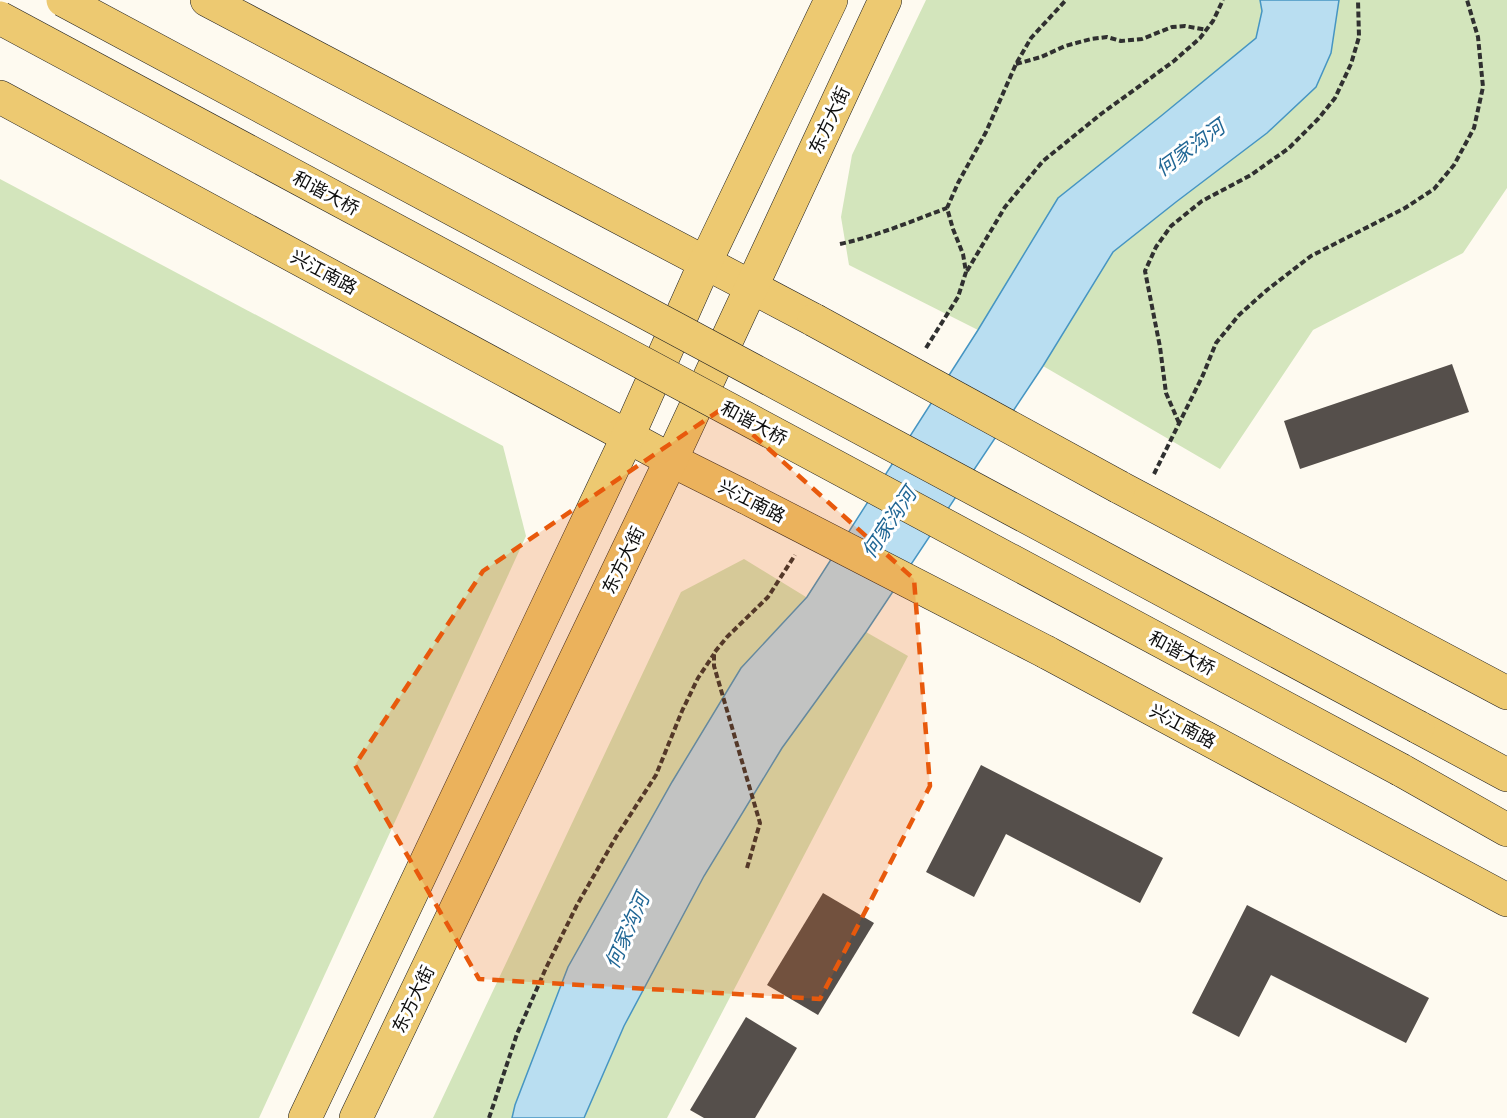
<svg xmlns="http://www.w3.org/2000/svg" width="1507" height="1118" font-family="'Roboto Serif','Noto Sans SC',serif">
  <rect width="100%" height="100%" fill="#fefaf0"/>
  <g fill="#d3e5bc">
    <polygon points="926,0 1260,0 1262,11 1256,38 1161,116 1058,198 978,330 849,265 841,217 852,155"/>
    <polygon points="1339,0 1507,0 1507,188 1463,253 1313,330 1220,469 1043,366 1113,252 1176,202 1331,53"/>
    <polygon points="0,179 503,446 526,536 259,1118 0,1118"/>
    <polygon points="744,559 806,597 741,668 672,782 568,967 515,1105 512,1118 433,1118 681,592"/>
    <polygon points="866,632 908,656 667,1118 584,1118 624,1026 704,876 782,748"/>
  </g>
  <polygon fill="#b9def1" stroke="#4695c2" stroke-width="1.5" points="1260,0 1339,0 1331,53 1316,87 1267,133 1176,202 1113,252 1043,366 866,632 782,748 704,876 624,1026 584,1118 512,1118 515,1105 568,967 672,782 741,668 807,597 978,330 1058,198 1161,116 1256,38 1262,11"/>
  <g fill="#554f4b">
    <polygon points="1452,364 1469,412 1300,469 1284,421"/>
    <polygon points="981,765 1163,858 1140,903 1006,834 974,897 926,872"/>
    <polygon points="823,893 874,923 818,1015 767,985"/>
    <polygon points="1247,905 1429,998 1406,1043 1271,975 1239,1037 1192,1013"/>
    <polygon points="746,1017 797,1048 755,1118 704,1118 690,1110"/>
  </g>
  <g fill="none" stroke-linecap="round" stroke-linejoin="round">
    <g stroke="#1f1f1f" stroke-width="34">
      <g id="major">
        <polyline points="207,0 814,320"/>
        <polyline points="0,97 671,460 745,497"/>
        <polyline points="1119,487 1507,693"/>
        <polyline points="1046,652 1507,900"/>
        <polyline points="1418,727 1507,775"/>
        <polyline points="1401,770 1507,830"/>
        <polyline points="305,1118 628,436 705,263 831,0"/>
        <polyline points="356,1118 671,460 885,0"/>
      </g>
    </g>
    <g stroke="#303030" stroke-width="4" stroke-dasharray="6 3" stroke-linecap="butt">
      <polyline points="1016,64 1041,57 1065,46 1091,39 1107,37 1121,41 1142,39 1172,27 1185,26 1207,30"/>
      <path d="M840,244c37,-8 72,-23 107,-36"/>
      <polyline points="967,271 1005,207 1043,161 1101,114 1174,61 1200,38 1213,21 1223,0"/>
      <polyline points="926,348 958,297 966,272 963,254 953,229 947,208 958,183 986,132 1016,64 1031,38 1066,0"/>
      <polyline points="1179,423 1166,393 1160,347 1145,271 1156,247 1171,226 1202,201 1251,175 1289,148 1318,119 1335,98 1351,64 1359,37 1358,0"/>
      <polyline points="1154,474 1203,375 1216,343 1239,315 1267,290 1311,256 1405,208 1434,189 1454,165 1474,128 1483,87 1478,37 1467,0"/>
      <polyline points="747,868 760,823 714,666 714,653 727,637 768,597 795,555"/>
      <polyline points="489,1118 517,1034 546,968 577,905 616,837 656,775 682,711 698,678 714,654"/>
    </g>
    <use href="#major" stroke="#edc971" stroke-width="33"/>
    <g stroke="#1f1f1f" stroke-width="34" stroke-linecap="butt">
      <g id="major-bridge">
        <polyline points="63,0 1418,727"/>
        <polyline points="0,18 1401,770"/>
        <polyline points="814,320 1119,487"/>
        <polyline points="745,497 1046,652"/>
      </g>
    </g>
    <use href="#major-bridge" stroke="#edc971" stroke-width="33"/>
  </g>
  <path fill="#e8590c" fill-opacity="0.2" stroke="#e8590c" stroke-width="4.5" stroke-dasharray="12 8" stroke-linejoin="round" d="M723,408l191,171 16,207 -110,213 -341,-20 -124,-214 128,-194z"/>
  <g text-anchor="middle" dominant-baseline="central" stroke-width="6" stroke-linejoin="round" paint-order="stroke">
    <g font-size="18" fill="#0e0e0e" stroke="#fff">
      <text transform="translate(829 120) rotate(-65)">东方大街</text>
      <text transform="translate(326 193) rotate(28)">和谐大桥</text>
      <text transform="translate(324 272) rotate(28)">兴江南路</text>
      <text transform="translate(754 423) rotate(28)">和谐大桥</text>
      <text transform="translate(752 501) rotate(27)">兴江南路</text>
      <text transform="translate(623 560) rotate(-64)">东方大街</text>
      <text transform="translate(1182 653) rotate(28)">和谐大桥</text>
      <text transform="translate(1183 726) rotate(28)">兴江南路</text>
      <text transform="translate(413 999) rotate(-64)">东方大街</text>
    </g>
    <g font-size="20" font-style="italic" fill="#216795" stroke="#fff">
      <text transform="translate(1190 148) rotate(-36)">何家沟河</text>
      <text transform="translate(889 523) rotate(-56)">何家沟河</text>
      <text transform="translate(627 931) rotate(-66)">何家沟河</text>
    </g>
  </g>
</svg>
